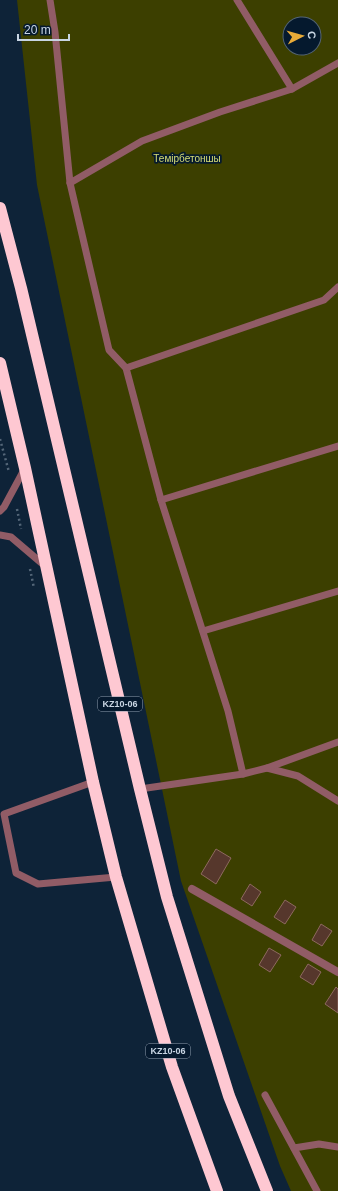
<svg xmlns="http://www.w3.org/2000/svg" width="338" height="1191" font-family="Arial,sans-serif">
  <rect width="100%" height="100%" fill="#0e2338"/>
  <path fill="#3c3f00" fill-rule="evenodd" d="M17,0h321v1191h-47l-11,-25 -99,-285 -144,-696zM290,24h24v24h-24z"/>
  <g fill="#56372c" stroke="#8d695e">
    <polygon points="216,849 231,858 216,884 201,874"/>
    <polygon points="250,884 261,892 252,906 241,899"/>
    <polygon points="285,900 296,907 285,924 274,917"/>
    <polygon points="321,924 332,931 322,946 312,940"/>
    <polygon points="269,948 281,955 270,972 259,965"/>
    <polygon points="308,964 321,972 313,985 300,977"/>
    <polygon points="336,987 338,989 338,1013 325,1004"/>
  </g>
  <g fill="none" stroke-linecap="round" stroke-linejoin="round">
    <g stroke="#556779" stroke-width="2.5" stroke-dasharray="2 3" stroke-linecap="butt">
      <polyline points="0,439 9,472"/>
      <polyline points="17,509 21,529"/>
      <polyline points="30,569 34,588"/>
    </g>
    <g stroke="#915c66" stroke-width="7">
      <polyline points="50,0 55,32 70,183 109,350 126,368 161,500 228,711 243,774"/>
      <polyline points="237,0 292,89"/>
      <polyline points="70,183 142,141 220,112 292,89 338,63"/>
      <polyline points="126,368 324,300 338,287"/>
      <polyline points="161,500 338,446"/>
      <polyline points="0,511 4,507 25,468"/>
      <polyline points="0,535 11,537 45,566"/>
      <polyline points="203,631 338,591"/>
      <polyline points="267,768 298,776 338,801"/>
      <polyline points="93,782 4,814 16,873 38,884 116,877"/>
      <polyline points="140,789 243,774 267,768 338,742"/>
      <polyline points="265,1095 317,1191"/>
      <polyline points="294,1148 319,1144 338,1147"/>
    </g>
    <polyline stroke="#915c66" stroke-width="8" points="192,889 338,972"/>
    <g stroke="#fec8d2" stroke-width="12">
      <polyline points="0,208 21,288 140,789 167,897 229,1096 267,1191"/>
      <polyline points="0,363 25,468 93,782 116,877 172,1067 217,1191"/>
    </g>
  </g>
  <g text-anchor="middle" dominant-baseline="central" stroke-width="3.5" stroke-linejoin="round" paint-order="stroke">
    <g fill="#05192e" stroke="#8e9dad" stroke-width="1">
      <rect x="98" y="697" width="44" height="14" rx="3"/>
      <rect x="146" y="1044" width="44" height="14" rx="3"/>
    </g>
    <g font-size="9" font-weight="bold" fill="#c8d5e3">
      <text x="120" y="704">KZ10-06</text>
      <text x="168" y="1051">KZ10-06</text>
    </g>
    <g font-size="10" fill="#d7de77" stroke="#05192e">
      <text x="187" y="158">Темірбетоншы</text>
    </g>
  </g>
  <g transform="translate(302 36) rotate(84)"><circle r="19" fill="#05192e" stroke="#536476"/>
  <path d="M0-3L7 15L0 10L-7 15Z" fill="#e9ab38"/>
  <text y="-6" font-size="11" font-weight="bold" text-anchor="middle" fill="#c8d5e3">С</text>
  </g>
  <path d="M18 34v6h51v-6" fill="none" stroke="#c8d5e3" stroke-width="2"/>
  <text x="24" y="34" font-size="12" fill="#c8d5e3" stroke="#05192e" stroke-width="3" paint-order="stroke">20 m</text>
</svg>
